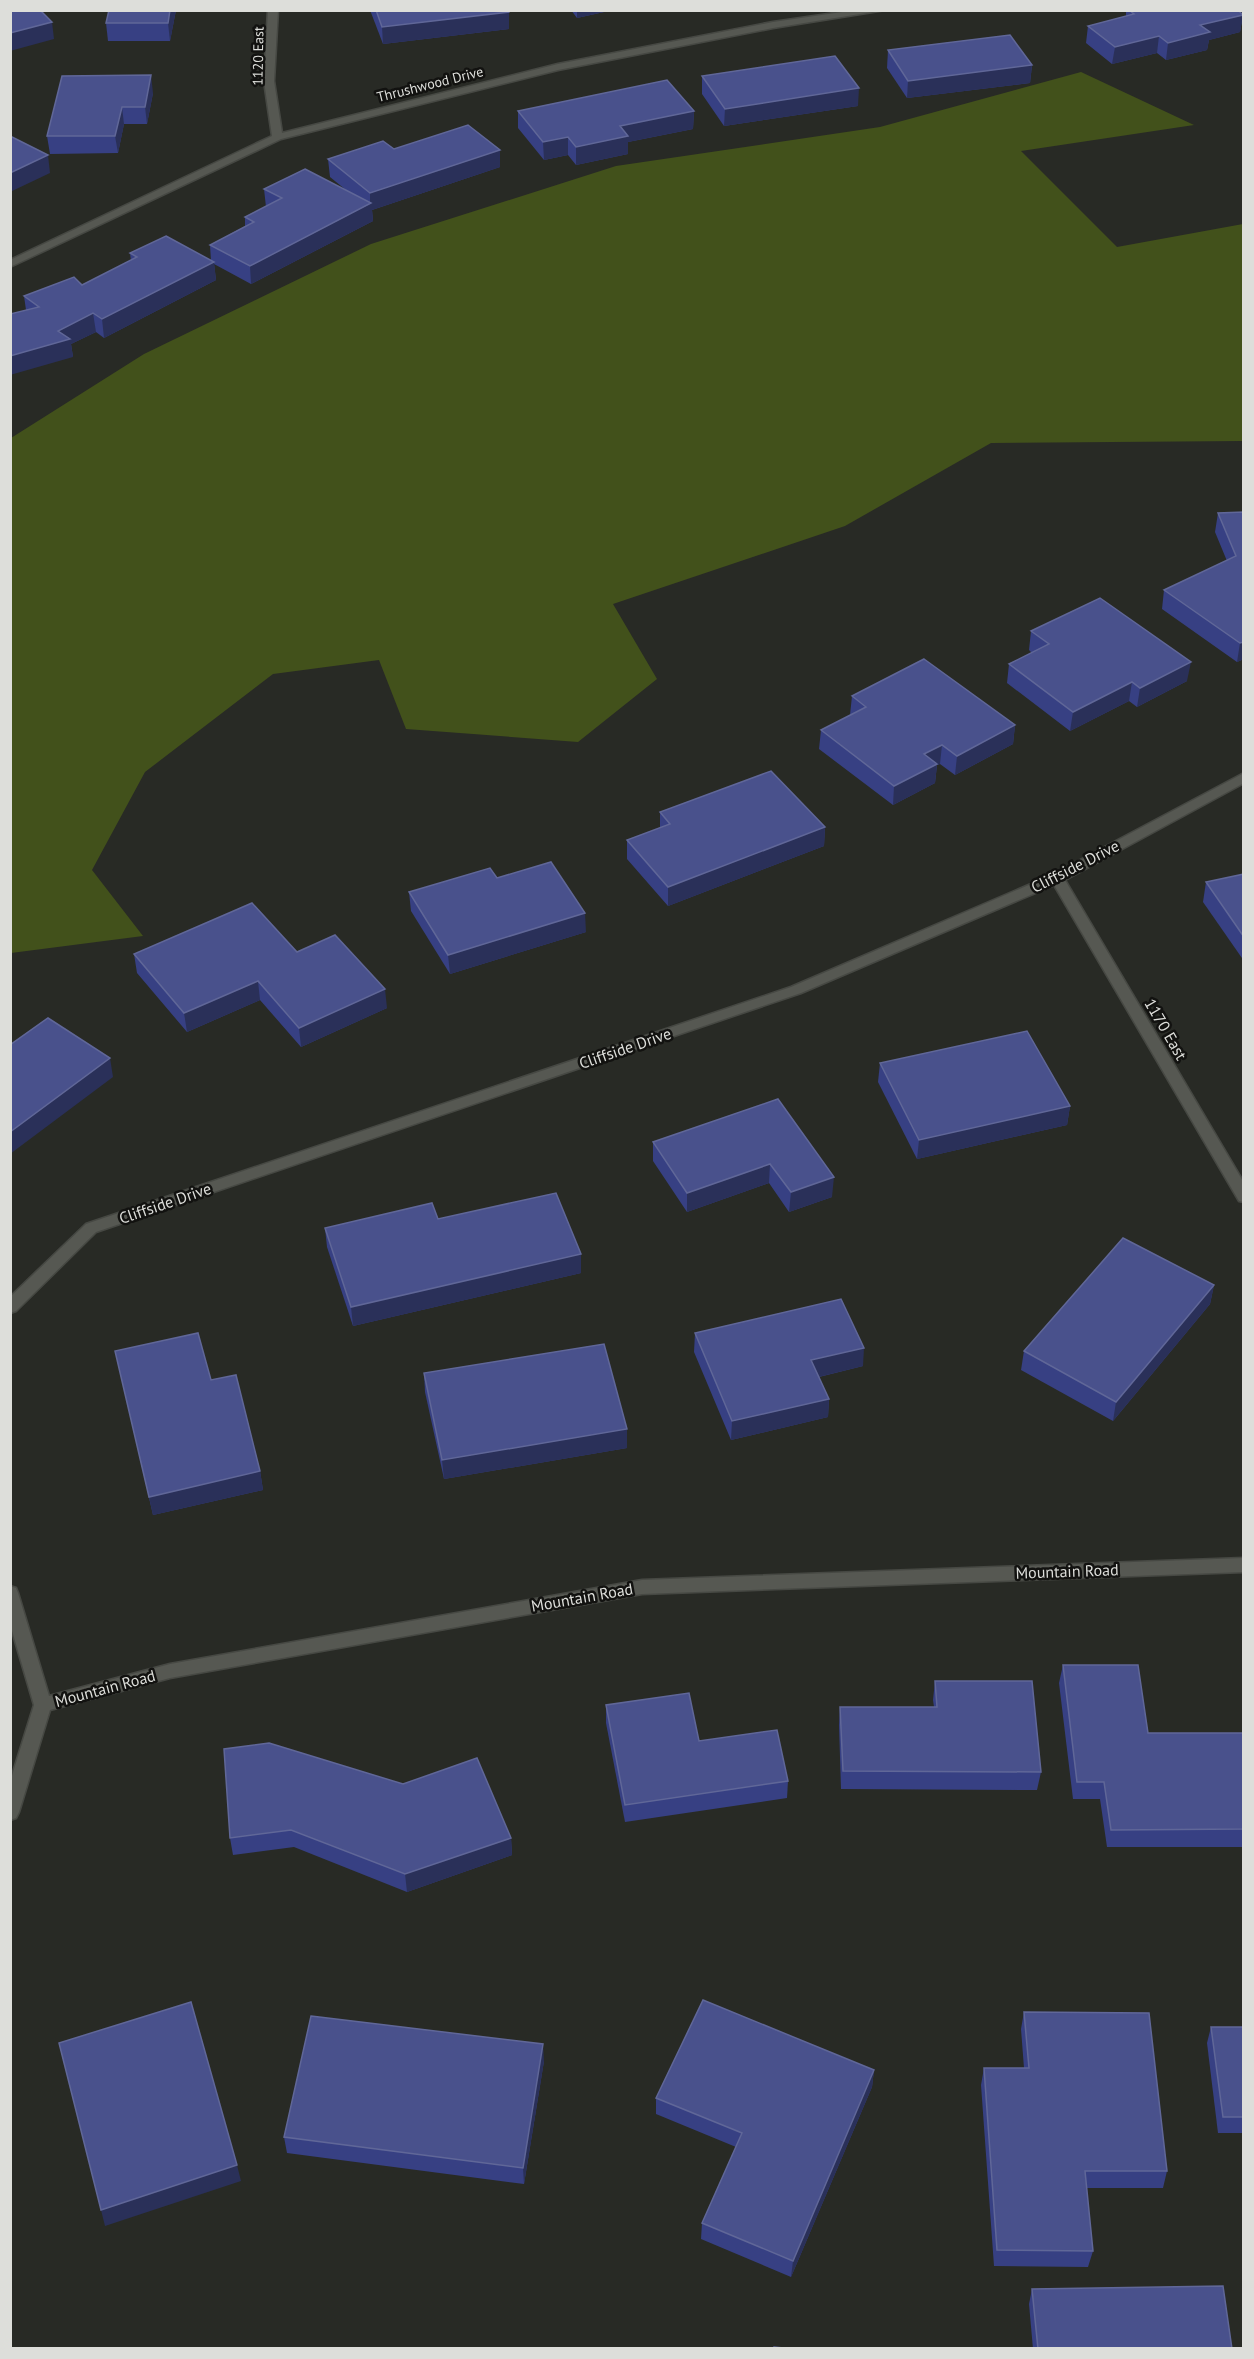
<svg xmlns="http://www.w3.org/2000/svg" width="1254" height="2359" font-family="'PT Sans',sans-serif">
  <rect width="100%" height="100%" fill="#282a25"/>
  <polygon fill="#42511b" points="1081,72 1194,125 1021,151 1117,247 1243,224 1243,441 991,443 845,526 613,604 657,679 578,742 406,729 379,660 273,674 145,772 92,870 143,936 11,953 11,438 144,354 371,244 616,166 880,127"/>
  <g fill="none" stroke-linecap="round" stroke-linejoin="round">
    <g stroke="#464843" stroke-width="3">
      <g id="minor">
        <polygon points="268,10 278,10 274,81 282,133 558,64 773,22 856,10 885,10 773,28 558,70 281,139 10,267 10,260 272,136 264,81"/>
        <polygon points="1244,773 1244,783 1065,880 1244,1183 1244,1202 1239,1201 1054,885 801,993 96,1232 16,1311 10,1313 10,1297 86,1224 791,987 1052,875"/>
        <polygon points="1244,1558 1244,1572 642,1594 170,1678 50,1710 19,1812 16,1818 10,1820 10,1782 34,1705 10,1624 10,1586 16,1588 18,1593 49,1696 170,1664 642,1580"/>
      </g>
    </g>
    <use href="#minor" fill="#565852" fill-rule="evenodd"/>
  </g>
  <g fill="#374083">
    <polygon points="176,10 170,41 108,41 106,23"/>
    <polygon points="370,10 508,10 509,29 383,44"/>
    <polygon points="571,10 613,10 577,18"/>
    <polygon points="1126,10 1238,10 1243,15 1240,32 1209,40 1207,50 1166,60 1157,53 1112,64 1086,43 1088,26 1126,16"/>
    <polygon points="888,50 1032,65 1030,83 907,98 887,68"/>
    <polygon points="702,76 858,106 724,126 702,94"/>
    <polygon points="153,93 147,124 124,124 118,153 50,154 47,136"/>
    <polygon points="518,111 694,111 693,129 628,142 628,154 576,165 568,155 544,160 518,128"/>
    <polygon points="394,149 500,167 372,210 373,221 251,284 214,264 216,280 104,338 96,332 71,344 73,357 26,310 24,296 82,285 131,261 130,253 211,261 210,245 245,226 245,217 266,207 264,189 346,190 330,177 328,159"/>
    <polygon points="1244,512 1244,659 1237,662 1162,609 1164,590 1227,561 1215,532 1218,513"/>
    <polygon points="1031,631 1187,681 1137,707 1129,701 1070,731 1007,683 1009,664 1032,653 1029,650"/>
    <polygon points="852,696 1015,725 1013,744 955,775 940,764 937,765 935,783 893,805 819,749 821,730 850,715"/>
    <polygon points="660,812 825,827 824,846 668,906 627,859 627,840 660,828"/>
    <polygon points="1244,874 1244,961 1203,902 1206,882"/>
    <polygon points="497,878 586,932 450,974 411,911 409,892"/>
    <polygon points="297,952 387,1008 301,1047 260,1000 187,1032 137,973 134,954"/>
    <polygon points="880,1063 1070,1106 1067,1125 917,1159 878,1082"/>
    <polygon points="778,1099 832,1197 789,1212 769,1183 687,1212 653,1161 653,1142"/>
    <polygon points="438,1219 581,1254 581,1273 353,1326 327,1247 325,1228"/>
    <polygon points="1214,1285 1210,1304 1113,1421 1021,1370 1024,1351"/>
    <polygon points="695,1333 863,1366 819,1377 829,1399 828,1417 731,1440 694,1352"/>
    <polygon points="115,1351 211,1380 260,1471 263,1490 153,1515"/>
    <polygon points="424,1373 627,1448 444,1479 425,1392"/>
    <polygon points="1063,1665 1148,1733 1244,1733 1244,1847 1107,1847 1100,1799 1073,1799 1059,1683"/>
    <polygon points="935,1681 1041,1772 1037,1790 841,1789 839,1725 840,1707 934,1707 933,1700"/>
    <polygon points="606,1705 699,1741 788,1781 787,1798 625,1822 606,1723"/>
    <polygon points="224,1749 511,1838 512,1855 407,1892 294,1847 233,1855 230,1838"/>
    <polygon points="1024,2012 1167,2171 1163,2188 1086,2188 1093,2251 1088,2267 994,2266 981,2085 984,2068 1024,2068 1021,2029"/>
    <polygon points="1211,2027 1244,2027 1244,2133 1218,2133 1207,2043"/>
    <polygon points="544,2061 524,2184 287,2153 284,2137"/>
    <polygon points="874,2070 872,2087 791,2277 701,2239 702,2223 736,2147 656,2114 656,2098"/>
    <polygon points="1032,2289 1232,2349 1033,2349 1029,2304"/>
  </g>
  <g fill="#2a3059">
    <polygon points="170,10 176,10 170,41 168,23"/>
    <polygon points="577,10 613,10 577,18"/>
    <polygon points="509,12 509,29 383,44 382,27"/>
    <polygon points="1243,15 1240,32 1209,40 1207,50 1166,60 1168,43 1200,25"/>
    <polygon points="52,22 54,39 10,51 10,33"/>
    <polygon points="1159,36 1157,53 1112,64 1115,47"/>
    <polygon points="1032,65 1030,83 907,98 908,81"/>
    <polygon points="151,75 153,93 147,124 145,107"/>
    <polygon points="859,88 858,106 724,126 725,109"/>
    <polygon points="122,107 124,124 118,153 115,136"/>
    <polygon points="694,111 693,129 628,142 628,154 576,165 576,147 620,126"/>
    <polygon points="568,137 568,155 544,160 543,142"/>
    <polygon points="500,150 500,167 372,210 373,221 251,284 250,266 370,204 370,193"/>
    <polygon points="48,155 50,173 10,192 10,173"/>
    <polygon points="214,262 216,280 104,338 102,319"/>
    <polygon points="93,313 96,332 71,344 73,357 10,375 10,356"/>
    <polygon points="1244,642 1244,659 1237,662 1240,643"/>
    <polygon points="1191,662 1187,681 1137,707 1140,688"/>
    <polygon points="1132,682 1129,701 1070,731 1073,712"/>
    <polygon points="1015,725 1013,744 955,775 957,756"/>
    <polygon points="942,745 940,764 937,765 935,783 893,805 894,786 924,754"/>
    <polygon points="825,827 824,846 668,906 668,887"/>
    <polygon points="585,913 586,932 450,974 448,955"/>
    <polygon points="258,981 260,1000 187,1032 184,1013"/>
    <polygon points="385,989 387,1008 301,1047 299,1028"/>
    <polygon points="110,1058 113,1077 10,1154 10,1132"/>
    <polygon points="1070,1106 1067,1125 917,1159 919,1140"/>
    <polygon points="770,1164 769,1183 687,1212 687,1193"/>
    <polygon points="834,1177 832,1197 789,1212 791,1192"/>
    <polygon points="581,1254 581,1273 353,1326 351,1307"/>
    <polygon points="1214,1285 1210,1304 1113,1421 1116,1402"/>
    <polygon points="864,1348 863,1366 810,1379 811,1360"/>
    <polygon points="829,1399 828,1417 731,1440 732,1421"/>
    <polygon points="627,1429 627,1448 444,1479 442,1460"/>
    <polygon points="260,1471 263,1490 153,1515 149,1497"/>
    <polygon points="511,1838 512,1855 407,1892 405,1874"/>
    <polygon points="543,2044 544,2061 524,2184 523,2168"/>
    <polygon points="874,2070 872,2087 791,2277 793,2261"/>
    <polygon points="237,2165 241,2181 105,2226 101,2210"/>
  </g>
  <g fill="#49518c" stroke="#606798" stroke-width="1.5">
    <polygon points="10,10 40,10 52,22 10,33"/>
    <polygon points="109,10 170,10 168,23 106,23"/>
    <polygon points="376,10 508,10 509,12 382,27"/>
    <polygon points="1129,10 1238,10 1243,15 1200,25 1210,32 1168,43 1159,36 1115,47 1088,26 1134,14"/>
    <polygon points="1010,35 1032,65 908,81 888,50"/>
    <polygon points="835,56 859,88 725,109 702,76"/>
    <polygon points="151,75 145,107 122,107 115,136 47,136 62,76"/>
    <polygon points="667,80 694,111 620,126 628,136 576,147 568,137 543,142 518,111"/>
    <polygon points="468,125 500,150 370,193 328,159 383,141 394,149"/>
    <polygon points="10,136 48,155 10,173"/>
    <polygon points="305,169 371,203 250,266 210,245 254,222 245,217 282,198 264,189"/>
    <polygon points="166,236 214,262 102,319 93,313 58,331 70,339 10,356 10,314 39,307 24,296 74,277 82,285 137,257 130,253"/>
    <polygon points="1244,512 1244,642 1240,643 1164,590 1236,556 1218,513"/>
    <polygon points="1100,598 1191,662 1140,688 1132,682 1073,712 1009,664 1049,644 1031,631"/>
    <polygon points="924,659 1015,725 957,756 942,745 924,754 937,764 894,786 821,730 866,707 852,696"/>
    <polygon points="771,771 825,827 668,887 627,840 670,824 660,812"/>
    <polygon points="551,862 585,913 448,955 409,892 490,868 497,878"/>
    <polygon points="1244,874 1244,937 1206,882"/>
    <polygon points="252,903 297,952 335,935 385,989 299,1028 258,981 184,1013 134,954"/>
    <polygon points="48,1018 110,1058 10,1132 10,1045"/>
    <polygon points="1027,1031 1070,1106 919,1140 880,1063"/>
    <polygon points="778,1099 834,1177 791,1192 770,1164 687,1193 653,1142"/>
    <polygon points="556,1193 581,1254 351,1307 325,1228 432,1203 438,1219"/>
    <polygon points="1123,1238 1214,1285 1116,1402 1024,1351"/>
    <polygon points="841,1299 864,1348 811,1360 829,1399 732,1421 695,1333"/>
    <polygon points="198,1333 211,1380 236,1375 260,1471 149,1497 115,1351"/>
    <polygon points="604,1344 627,1429 442,1460 424,1373"/>
    <polygon points="1063,1665 1138,1665 1148,1733 1244,1733 1244,1829 1111,1830 1104,1782 1077,1782"/>
    <polygon points="935,1681 1032,1681 1041,1772 843,1771 840,1707 937,1707"/>
    <polygon points="689,1693 699,1741 777,1730 788,1781 625,1805 606,1705"/>
    <polygon points="269,1743 403,1784 477,1758 511,1838 405,1874 291,1830 230,1838 224,1749"/>
    <polygon points="703,2000 874,2070 793,2261 702,2223 742,2133 656,2098"/>
    <polygon points="191,2002 237,2165 101,2210 59,2043"/>
    <polygon points="1024,2012 1149,2013 1167,2171 1085,2171 1093,2251 997,2250 984,2068 1029,2068"/>
    <polygon points="311,2016 543,2044 523,2168 284,2137"/>
    <polygon points="1211,2027 1244,2027 1244,2117 1223,2117"/>
    <polygon points="1223,2286 1232,2349 1038,2349 1032,2289"/>
    <polygon points="774,2347 793,2349 774,2349"/>
  </g>
  <g text-anchor="middle" dominant-baseline="central" stroke-width="5" stroke-linejoin="round" paint-order="stroke">
    <g font-size="14" fill="#dddeda" stroke="#121210">
      <text transform="translate(258 56) rotate(-89)">1120 East</text>
      <text transform="translate(430 84) rotate(-14)">Thrushwood Drive</text>
    </g>
    <g font-size="16" fill="#dddeda" stroke="#121210">
      <text transform="translate(1075 866) rotate(-27)">Cliffside Drive</text>
      <text transform="translate(1166 1029) rotate(60)">1170 East</text>
      <text transform="translate(625 1048) rotate(-19)">Cliffside Drive</text>
      <text transform="translate(165 1203) rotate(-19)">Cliffside Drive</text>
      <text transform="translate(1067 1571) rotate(-2)">Mountain Road</text>
      <text transform="translate(582 1597) rotate(-10)">Mountain Road</text>
      <text transform="translate(105 1688) rotate(-15)">Mountain Road</text>
    </g>
  </g>
  <rect width="1254" height="2359" fill="none" stroke="#dddeda" stroke-width="24"/>
</svg>
